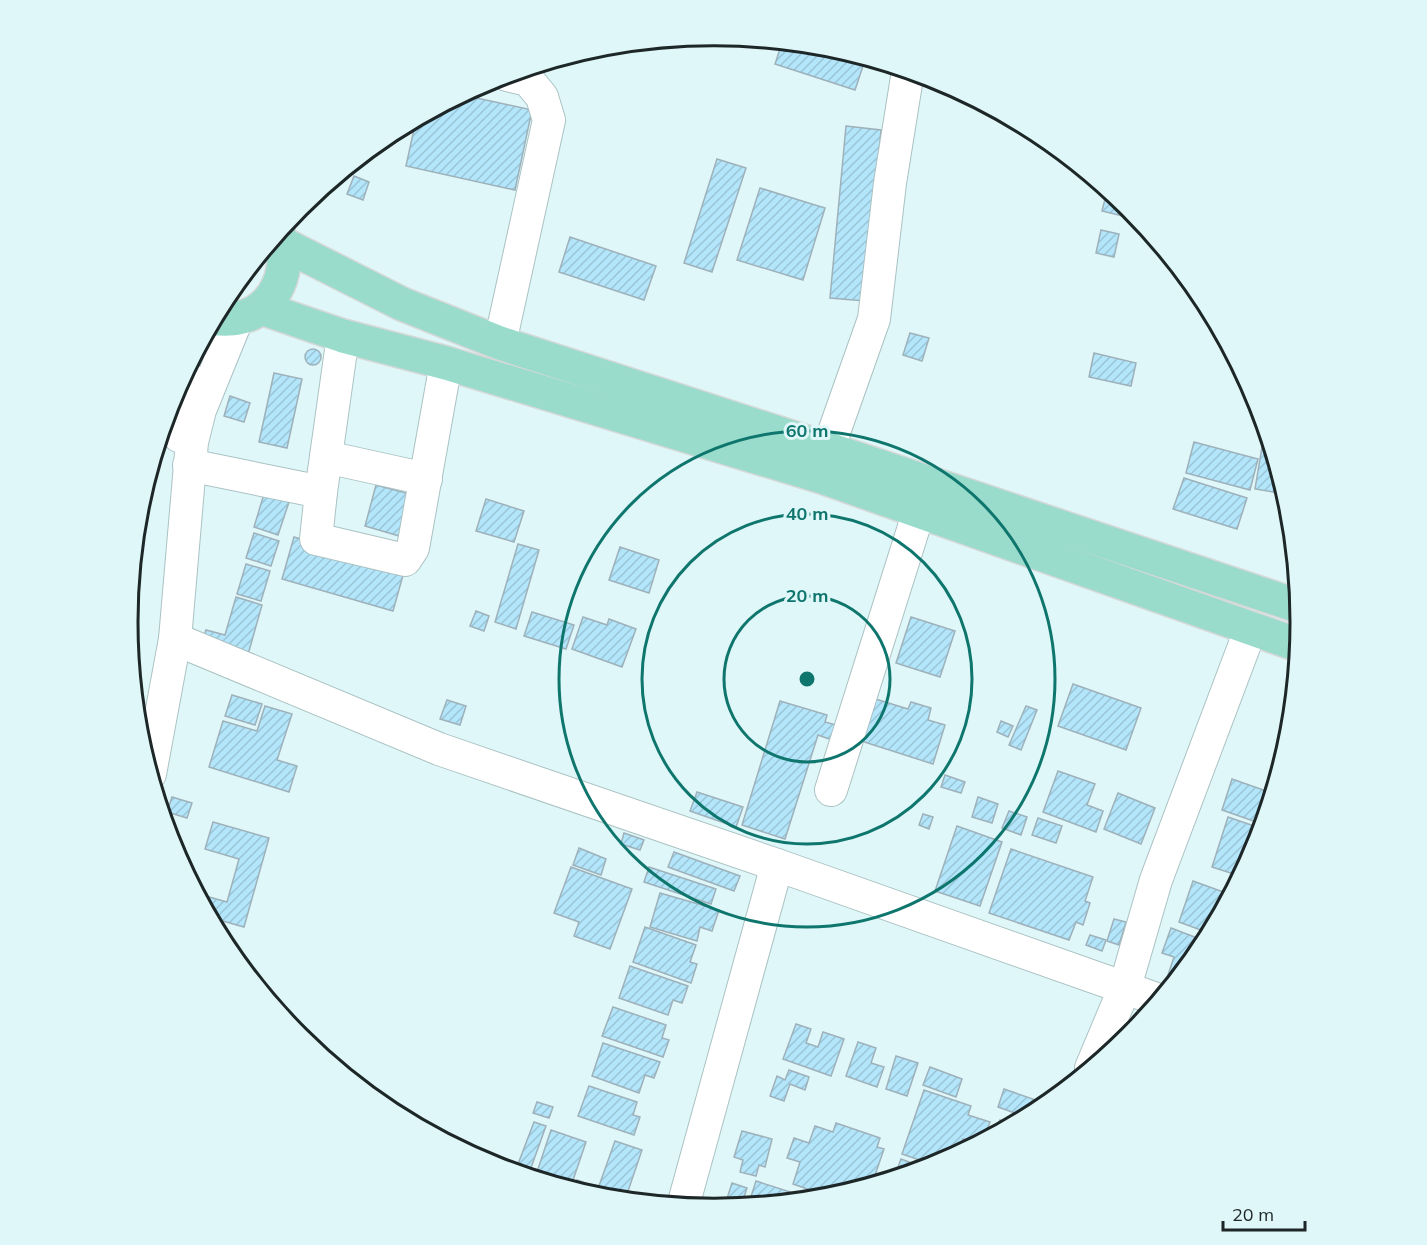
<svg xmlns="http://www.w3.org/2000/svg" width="1427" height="1245" font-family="Mulish,sans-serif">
  <defs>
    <pattern id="building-hatch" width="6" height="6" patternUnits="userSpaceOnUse" patternTransform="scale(1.5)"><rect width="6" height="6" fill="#b3e6fb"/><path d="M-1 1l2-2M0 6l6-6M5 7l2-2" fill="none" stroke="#9ac5d7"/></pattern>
  </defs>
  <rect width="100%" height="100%" fill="#dff7f8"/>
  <g fill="url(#building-hatch)" stroke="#9eb1ba" stroke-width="1.5">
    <polygon points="782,43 808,45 864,63 855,90 775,64"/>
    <polygon points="463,95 532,110 515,190 406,166 416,120"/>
    <polygon points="846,126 881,130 865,301 830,298"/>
    <polygon points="717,159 746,168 712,272 684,263"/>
    <polygon points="354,176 369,182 363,200 347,194"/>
    <polygon points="760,188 825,208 803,280 737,260"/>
    <polygon points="1107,191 1128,208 1135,216 1135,219 1102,211"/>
    <polygon points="1101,230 1119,234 1114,257 1096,253"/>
    <polygon points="570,237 656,266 644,300 559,272"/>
    <polygon points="910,333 929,338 922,361 903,355"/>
    <circle cx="313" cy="357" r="8"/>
    <polygon points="1094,353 1136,363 1131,386 1089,377"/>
    <polygon points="274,373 302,379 287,448 259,442"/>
    <polygon points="230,396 250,403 244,422 224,416"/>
    <polygon points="1265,429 1285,494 1255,489"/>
    <polygon points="1194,442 1258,459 1250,490 1186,473"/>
    <polygon points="1184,478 1247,498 1237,529 1173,509"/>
    <polygon points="376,485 417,496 406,538 365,526"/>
    <polygon points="264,494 289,502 278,535 254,527"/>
    <polygon points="486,499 524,511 514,542 476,531"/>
    <polygon points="136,532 141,533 130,595"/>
    <polygon points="254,533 279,541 271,566 246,558"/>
    <polygon points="294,537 405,568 393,611 282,579"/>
    <polygon points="518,544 539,550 516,629 495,622"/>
    <polygon points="620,547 659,560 649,593 609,580"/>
    <polygon points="246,564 270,571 261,601 237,594"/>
    <polygon points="236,597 262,605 247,658 201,645 206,630 225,635"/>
    <polygon points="476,611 489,616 484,631 470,626"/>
    <polygon points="532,612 574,625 566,649 524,636"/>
    <polygon points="583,617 607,625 609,619 636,629 622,667 572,649"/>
    <polygon points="911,617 955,631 940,677 896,663"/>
    <polygon points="1073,684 1141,708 1126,750 1058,726"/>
    <polygon points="232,695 262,704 255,725 225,716"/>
    <polygon points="869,697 908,709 911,702 931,708 928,720 945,725 933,764 855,739"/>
    <polygon points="447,700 466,706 460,725 440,719"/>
    <polygon points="780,701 827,715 825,722 836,725 832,740 818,735 785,839 742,825"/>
    <polygon points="265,706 292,714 277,760 297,766 289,792 209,767 223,721 257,731"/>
    <polygon points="1026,706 1037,710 1021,750 1009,745"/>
    <polygon points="1001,721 1013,726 1008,737 997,732"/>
    <polygon points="1058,771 1095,784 1087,805 1103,811 1096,832 1043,812"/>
    <polygon points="945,775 965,782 961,793 941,787"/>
    <polygon points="1232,779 1272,793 1262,824 1222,810"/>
    <polygon points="697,792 743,807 736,827 690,811"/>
    <polygon points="1118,793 1155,808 1141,844 1104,829"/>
    <polygon points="172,797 192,803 187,818 167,812"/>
    <polygon points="978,797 998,804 992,823 972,817"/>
    <polygon points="1009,811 1027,817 1021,835 1002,828"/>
    <polygon points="923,814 933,817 929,829 919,825"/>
    <polygon points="1228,817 1257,827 1240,876 1212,867"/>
    <polygon points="1038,818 1062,826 1056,843 1032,835"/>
    <polygon points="213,822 269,838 244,927 209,917 201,901 202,895 227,902 239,859 205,849"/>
    <polygon points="957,826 1002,842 980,906 935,891"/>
    <polygon points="624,833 644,840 640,850 621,844"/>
    <polygon points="579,848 606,859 601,875 573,865"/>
    <polygon points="1011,849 1093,877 1085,901 1090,903 1083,925 1076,922 1069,940 989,913"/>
    <polygon points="674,852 740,876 734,891 668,867"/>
    <polygon points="571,867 632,889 610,949 574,936 579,922 554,913"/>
    <polygon points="649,867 716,889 711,904 644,882"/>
    <polygon points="1193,881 1226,893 1209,933 1179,922"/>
    <polygon points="660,893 719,910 712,931 700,927 697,941 650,927"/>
    <polygon points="1114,919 1126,922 1119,945 1107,941"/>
    <polygon points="645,927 696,945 690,962 697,964 691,983 633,962"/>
    <polygon points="1171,928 1205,941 1201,949 1168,988 1164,987 1174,957 1162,953"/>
    <polygon points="1090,935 1106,940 1102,951 1086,945"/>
    <polygon points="630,966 688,986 682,1003 673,1000 668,1015 619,998"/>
    <polygon points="613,1007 666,1025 662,1038 669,1040 663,1057 602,1036"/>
    <polygon points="796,1024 811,1029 806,1043 818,1047 823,1032 844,1039 831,1076 783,1059"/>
    <polygon points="858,1042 876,1048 871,1063 884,1067 877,1087 846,1076"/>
    <polygon points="603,1043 660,1062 654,1078 645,1075 639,1093 592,1076"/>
    <polygon points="896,1056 918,1063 907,1096 886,1089"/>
    <polygon points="930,1067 962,1079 956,1097 923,1085"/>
    <polygon points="789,1070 809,1077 805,1090 790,1084 784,1101 770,1096 777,1076 785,1080"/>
    <polygon points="589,1086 637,1102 633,1115 640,1117 634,1135 578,1116"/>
    <polygon points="1004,1089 1047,1104 1026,1117 998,1107"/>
    <polygon points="924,1090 971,1106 968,1115 990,1122 983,1140 977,1143 963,1139 959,1153 934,1165 902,1154"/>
    <polygon points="537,1102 553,1107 549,1118 533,1113"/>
    <polygon points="1000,1120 1013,1124 995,1134"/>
    <polygon points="534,1122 546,1126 528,1176 515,1172"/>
    <polygon points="836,1123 880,1138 877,1147 884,1149 872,1184 830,1197 793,1184 800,1162 787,1158 794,1138 809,1143 815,1126 833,1132"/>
    <polygon points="551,1130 586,1142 570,1189 535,1178"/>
    <polygon points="742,1131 772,1139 765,1167 759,1165 756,1176 740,1172 743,1160 734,1157"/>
    <polygon points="615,1141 642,1150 625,1200 595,1197"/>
    <polygon points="475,1147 513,1162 510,1171 489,1164 472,1155"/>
    <polygon points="901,1159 925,1168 894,1178"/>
    <polygon points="577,1180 591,1185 588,1195 574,1190"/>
    <polygon points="756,1181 809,1198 809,1200 748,1206"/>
    <polygon points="732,1183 747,1188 741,1206 724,1208"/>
  </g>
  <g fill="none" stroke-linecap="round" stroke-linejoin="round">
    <g stroke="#abc2c3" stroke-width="34">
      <g id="minor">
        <polyline points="343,336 321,492 316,539 405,560 413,548 446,363"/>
        <polyline points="500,343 549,120 542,97 528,80 507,75"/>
        <polyline points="179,436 185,373"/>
        <polyline points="828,449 874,319 890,183 908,71"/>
        <polyline points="326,457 426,479"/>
        <polyline points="189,465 321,492"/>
        <polyline points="175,639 439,749 777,865 1159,1000"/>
        <polyline points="150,774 175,639 192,442 200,410 237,319"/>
        <polyline points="831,790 919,511"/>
        <polyline points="1091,1068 1125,987 1156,880 1251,628"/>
        <polyline points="683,1206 777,865"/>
      </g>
    </g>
    <g stroke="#d6d8d8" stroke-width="36">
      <g id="major">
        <polyline points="283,244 402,304 500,343 828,449 1298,606"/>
        <polyline points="261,308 343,336 446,363 822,477 1298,645"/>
        <path d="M214,319c8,0 16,1 24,-1 38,-7 56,-52 40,-85"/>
      </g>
    </g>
    <use href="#minor" stroke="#fff" stroke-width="32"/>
    <use href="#major" stroke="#99dccc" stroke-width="33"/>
  </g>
  <g fill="none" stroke="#0f766e" stroke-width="3">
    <circle cx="807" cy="679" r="83"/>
    <circle cx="807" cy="679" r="165"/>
    <circle cx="807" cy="679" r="248"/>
  </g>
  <path d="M0 0H1427V1245H0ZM138 622a576 576 0 1 1 1152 0a576 576 0 1 1-1152 0Z" fill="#dff7f8" fill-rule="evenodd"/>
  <path fill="none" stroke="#1e2728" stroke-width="3" d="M138 622a576 576 0 1 1 1152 0a576 576 0 1 1-1152 0Z"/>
  <circle cx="807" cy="679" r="9" fill="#0f766e" stroke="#dff7f8" stroke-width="3"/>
  <g font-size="18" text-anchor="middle" font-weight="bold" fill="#0f766e" stroke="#dff7f8" stroke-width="6" stroke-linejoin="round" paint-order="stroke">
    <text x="807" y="437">60 m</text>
    <text x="807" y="520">40 m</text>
    <text x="807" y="602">20 m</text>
  </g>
  <path d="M1223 1221v9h82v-9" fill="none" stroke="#1e2728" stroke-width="3"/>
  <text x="1232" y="1221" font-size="18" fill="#1e2728" stroke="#dff7f8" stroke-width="4.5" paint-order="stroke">20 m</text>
</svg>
